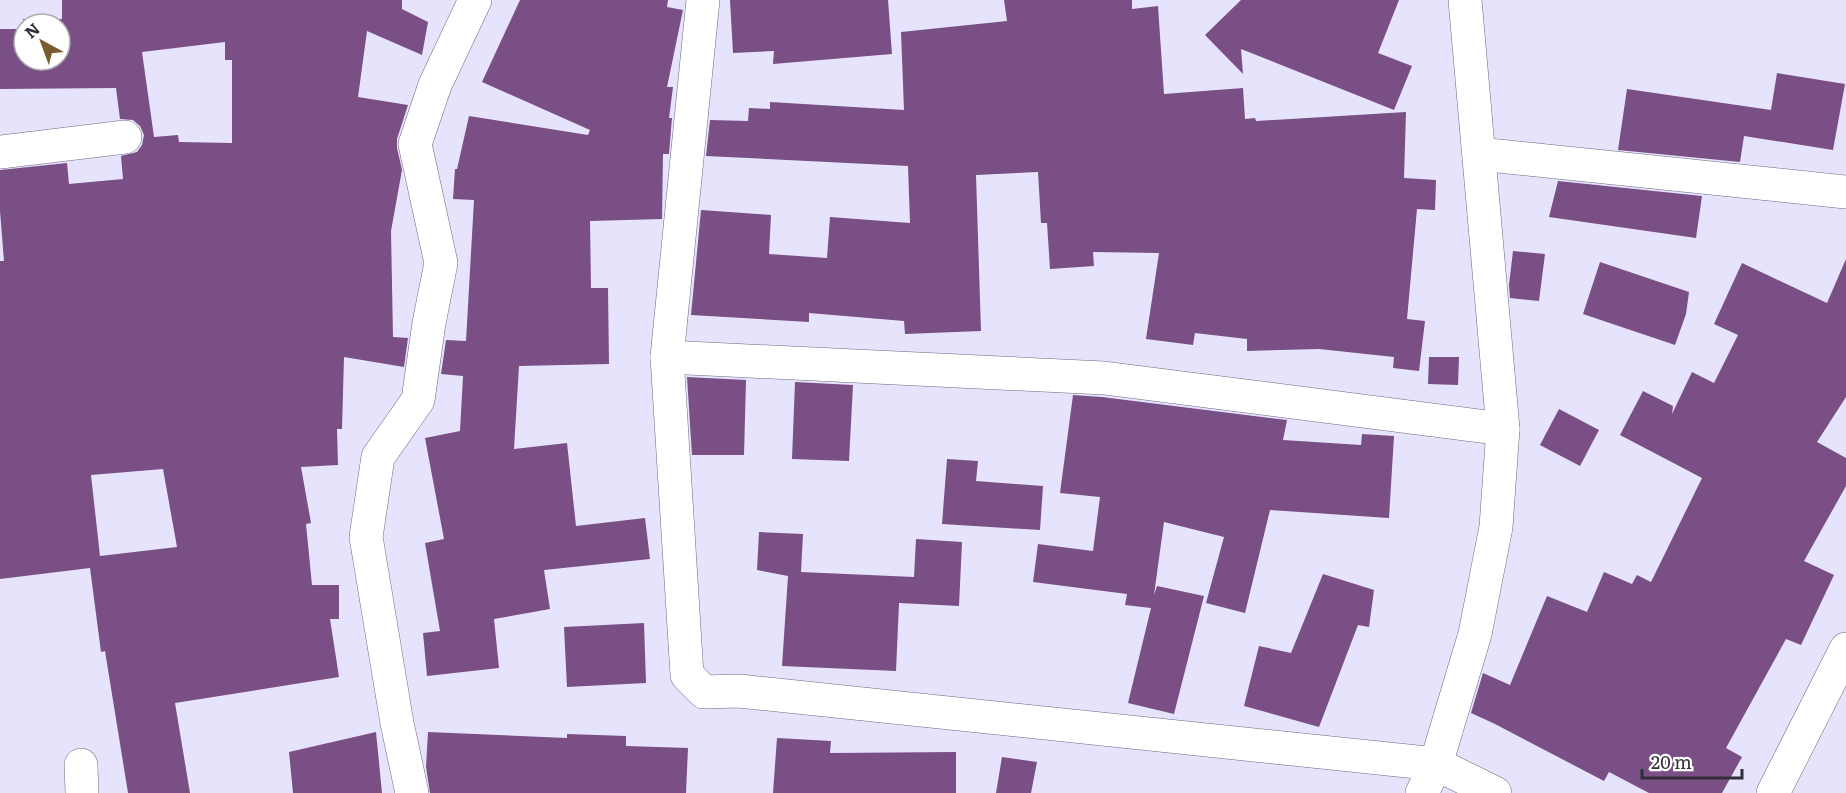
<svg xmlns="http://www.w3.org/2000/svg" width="1846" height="793" font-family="Literata,serif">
  <rect width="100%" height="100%" fill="#e6e3fd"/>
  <g fill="#7a4f85" fill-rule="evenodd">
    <path d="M62,0h340v9l26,13 -6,33 -55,-24 -9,66 50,8 -11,34v9l5,22 -11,61 2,106 15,1 -4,29 -60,-10 -2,72h-5l1,36 -37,2 10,56 -5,1 6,61h27v34h-9l9,58 -164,26 15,90h-62l-23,-142 -4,1 -11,-84 -90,11v-318h4l-4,-50v-41l67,-7 2,21 54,-5 -2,-23 16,-4 5,-7 2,-10 -4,-9 -7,-6 -13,-1 -4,-31 -116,1v-60h23v-10h39zM24,24h36v36h-36zM225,42v18h7v83l-53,-1 -1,-7 -24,2 -12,-85zM163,469l14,78 -77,9 -9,-81z"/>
    <polygon points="520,0 668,0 667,7 683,10 667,87 673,87 669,118 672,118 669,154 663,154 662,219 590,221 591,288 608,288 609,364 519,366 514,449 567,443 576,526 645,518 650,559 544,570 550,609 494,619 499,668 427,676 423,633 440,631 425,543 444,539 425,438 460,431 463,376 441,374 446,340 466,341 474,200 453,199 455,169 457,169 469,116 588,135 590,130 482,82"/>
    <polygon points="730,0 888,0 892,54 773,64 774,51 733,53"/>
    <polygon points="1004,0 1132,0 1132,9 1158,6 1164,94 1243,88 1245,119 1255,118 1256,121 1406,112 1404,178 1436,180 1435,210 1417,209 1407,319 1425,321 1419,371 1393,368 1394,357 1319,349 1247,351 1247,339 1195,333 1193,345 1146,339 1159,253 1093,252 1094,266 1050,269 1047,223 1041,223 1038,172 976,175 981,331 905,334 904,321 809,313 809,322 691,315 701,210 771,215 769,254 827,258 830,217 910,223 908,166 706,156 710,120 748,121 749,108 770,109 770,102 904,110 901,32 1007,21"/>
    <polygon points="1241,0 1399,0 1378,53 1412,66 1394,110 1241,49 1243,74 1205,35"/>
    <polygon points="1777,73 1845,84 1833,150 1744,136 1740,162 1618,150 1627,89 1771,110"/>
    <polygon points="1558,181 1702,196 1696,238 1549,217"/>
    <polygon points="1513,251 1545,254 1539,301 1510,298 1509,285"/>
    <polygon points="1846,259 1846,397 1817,442 1846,458 1846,486 1804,561 1834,575 1801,645 1786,639 1726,748 1742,757 1722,793 1649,793 1609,772 1604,781 1495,724 1471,713 1483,673 1510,685 1547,596 1587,612 1604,572 1632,584 1637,575 1651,582 1702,478 1620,435 1643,391 1673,406 1672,414 1692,372 1714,383 1738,335 1714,324 1742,263 1827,303"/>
    <polygon points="1600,262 1689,292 1686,314 1675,345 1583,314"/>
    <polygon points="1429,357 1459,357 1458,385 1428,384"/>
    <polygon points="687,377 746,380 744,455 692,455"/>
    <polygon points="795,382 853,385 849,461 792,459"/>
    <polygon points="1073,395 1102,397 1287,420 1283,440 1361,445 1362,434 1394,436 1389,518 1270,510 1245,613 1206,603 1224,537 1164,522 1154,595 1157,586 1204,596 1174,714 1128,703 1151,608 1125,605 1127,594 1033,582 1038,544 1093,551 1100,497 1060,493"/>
    <polygon points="1559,409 1599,430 1580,466 1540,445"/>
    <polygon points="947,459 978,461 976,481 1043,486 1040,530 942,524"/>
    <polygon points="759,532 803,534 801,572 914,577 916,539 962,542 959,606 899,603 896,671 782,666 788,576 757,570"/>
    <polygon points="1323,574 1374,590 1369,627 1358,625 1319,727 1244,706 1259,646 1291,653"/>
    <polygon points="644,623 646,683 567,687 564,627"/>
    <polygon points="376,732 382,793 293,793 289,752"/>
    <polygon points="428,732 567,738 567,734 626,736 626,746 688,748 686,793 430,793 426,767"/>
    <polygon points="777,738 831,741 830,753 956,752 956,793 773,793"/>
    <polygon points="1002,757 1037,762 1031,793 996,793"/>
  </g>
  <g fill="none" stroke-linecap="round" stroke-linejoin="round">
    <g stroke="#6c6980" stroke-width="34">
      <g id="minor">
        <polyline points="703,0 667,357 687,675 704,692 739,691 1436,764 1495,793"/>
        <polyline points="0,152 125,137"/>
        <polyline points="1479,154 1846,192"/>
        <polyline points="667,357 1104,378 1503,429"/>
        <polyline points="81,765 82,793"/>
        <polyline points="412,793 397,723 366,537 378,457 418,400 429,323 441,263 415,144 435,85 475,0"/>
        <polyline points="1422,793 1436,764 1475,634 1496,527 1503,429 1465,0"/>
        <polyline points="1773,793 1846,649"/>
      </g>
    </g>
    <use href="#minor" stroke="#fff" stroke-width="33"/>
  </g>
  <g transform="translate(42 42) rotate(319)"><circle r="28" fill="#ffffff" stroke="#adacb0" stroke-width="1.5"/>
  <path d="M0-4.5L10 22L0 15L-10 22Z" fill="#7b5c31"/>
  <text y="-9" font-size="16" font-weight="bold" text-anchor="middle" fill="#312f39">N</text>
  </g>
  <path d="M1642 769v9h100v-9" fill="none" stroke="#312f39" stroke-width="3"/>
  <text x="1651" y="769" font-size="18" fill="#312f39" stroke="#ffffff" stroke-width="4.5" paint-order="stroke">20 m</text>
</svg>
